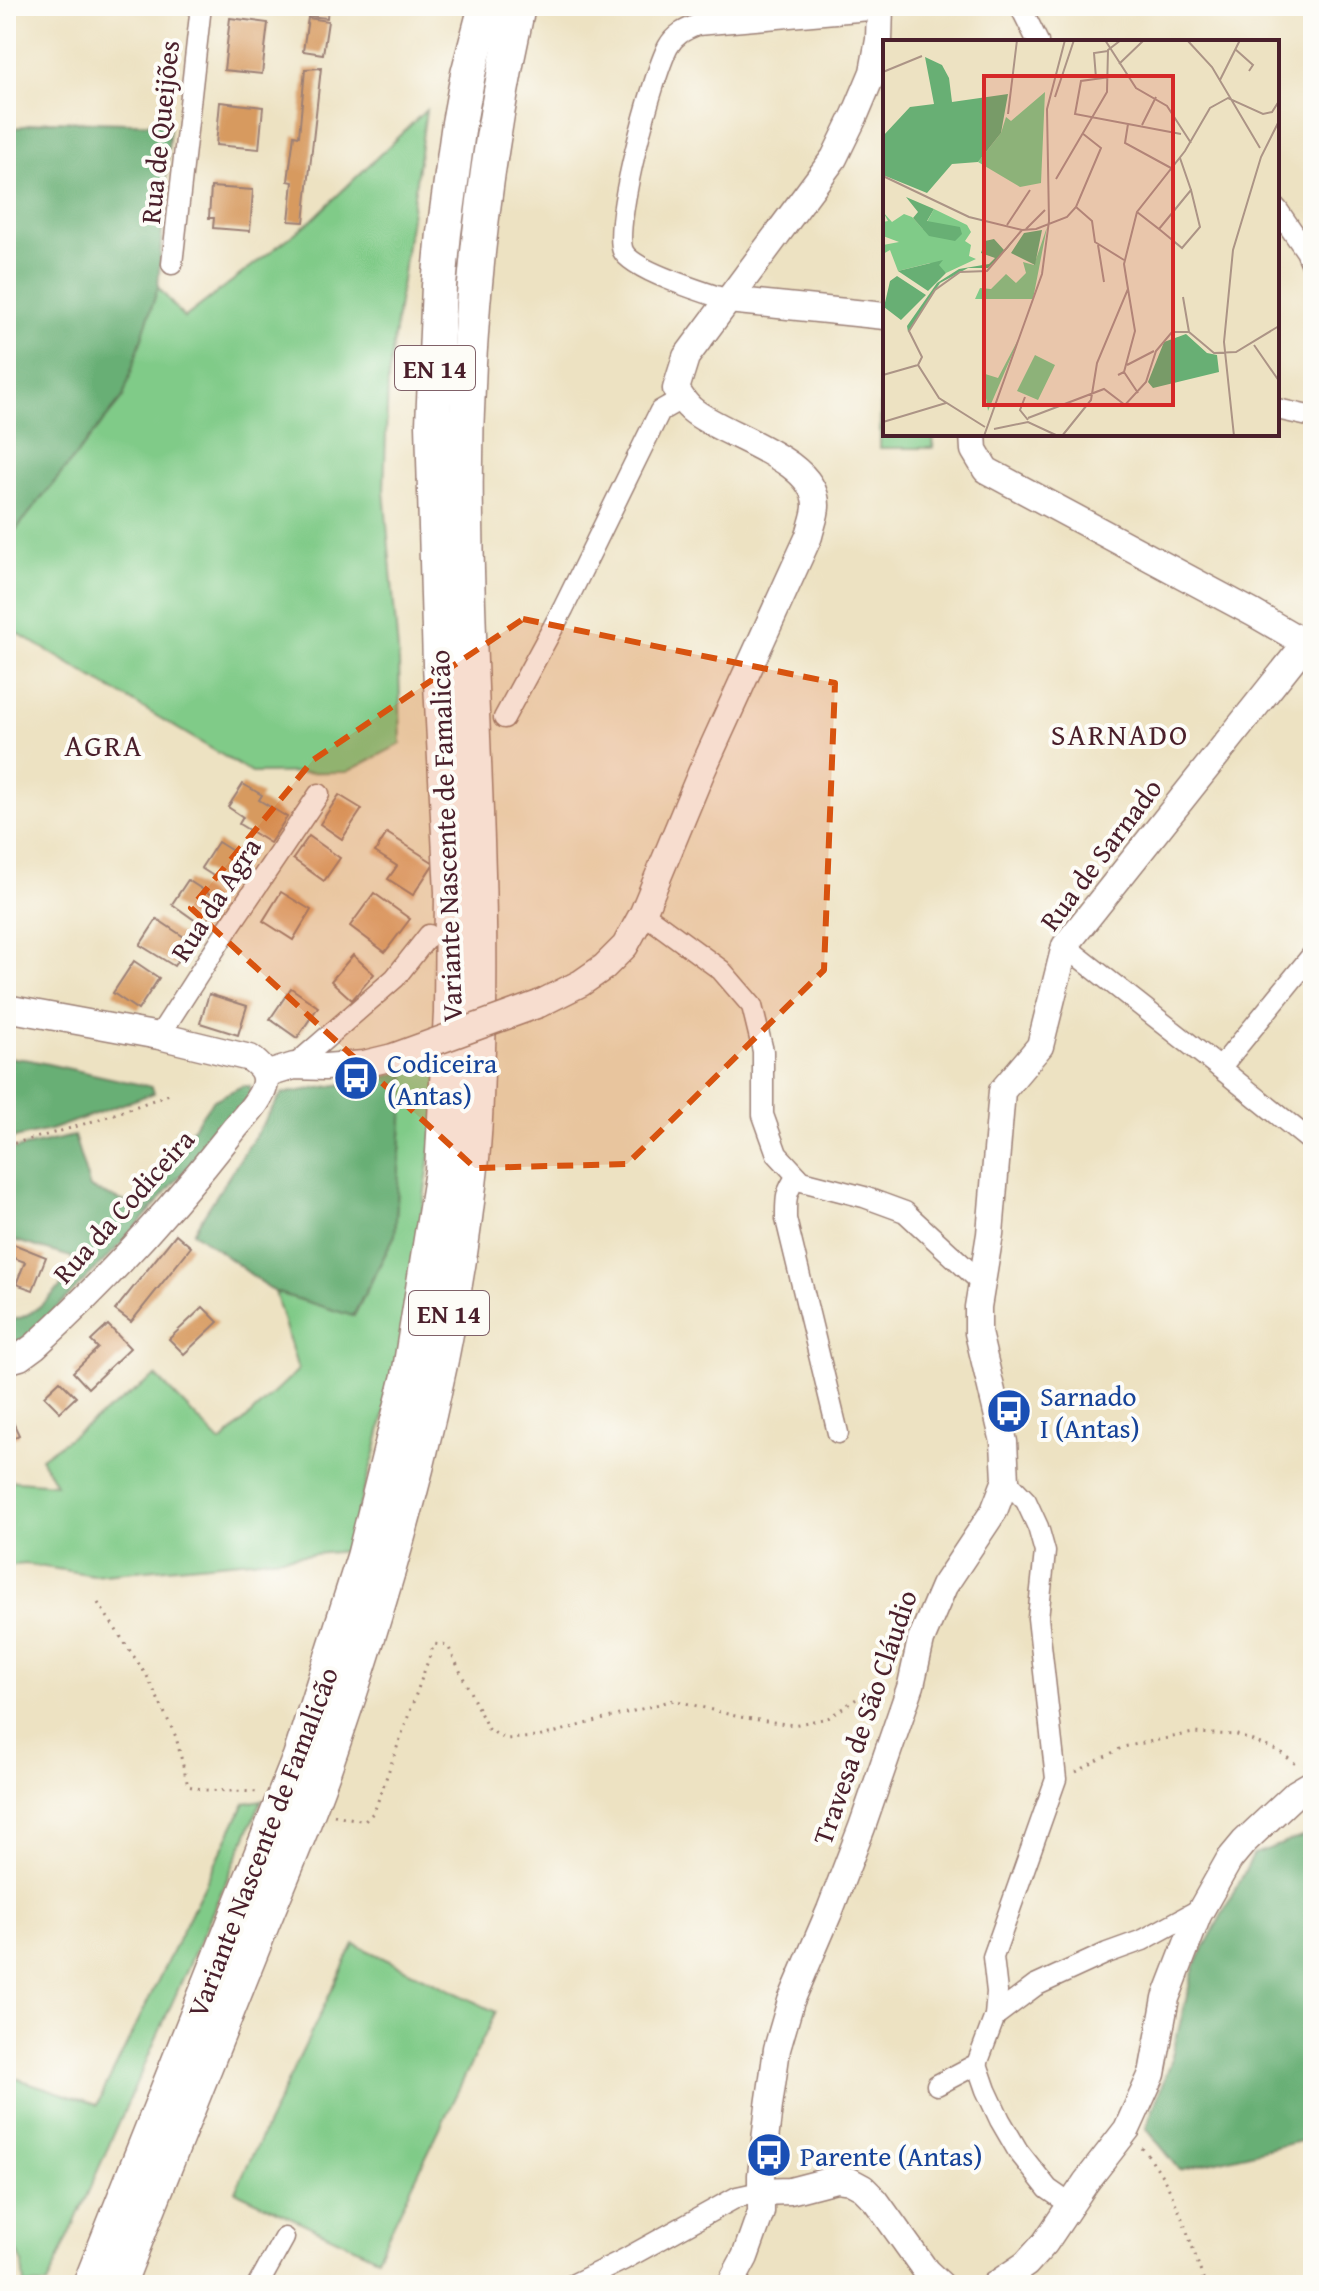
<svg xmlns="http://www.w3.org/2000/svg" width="1319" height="2291" font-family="'Gentium Book Plus',serif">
  <rect width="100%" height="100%" fill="#fdfcf7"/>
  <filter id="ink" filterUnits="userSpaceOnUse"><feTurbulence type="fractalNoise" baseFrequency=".0125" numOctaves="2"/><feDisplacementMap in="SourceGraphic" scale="16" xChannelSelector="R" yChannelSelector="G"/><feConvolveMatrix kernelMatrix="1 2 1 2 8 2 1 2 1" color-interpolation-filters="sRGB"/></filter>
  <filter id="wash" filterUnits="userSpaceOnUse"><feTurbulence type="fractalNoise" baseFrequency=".006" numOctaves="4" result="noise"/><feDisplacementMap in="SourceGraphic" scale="32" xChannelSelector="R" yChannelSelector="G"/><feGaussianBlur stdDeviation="1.8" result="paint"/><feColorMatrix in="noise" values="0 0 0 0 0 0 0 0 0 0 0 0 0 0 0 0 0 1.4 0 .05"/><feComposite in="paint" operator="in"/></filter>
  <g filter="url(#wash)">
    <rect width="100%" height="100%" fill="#ede2c2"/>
    <g fill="#80cb88" stroke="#65755a" stroke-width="2">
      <polygon points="426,110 388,380 384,490 399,663 401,744 347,772 252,773 6,626 6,542 123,397 158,287 184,318 312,220"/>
      <polygon points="881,337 885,337 885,434 934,434 933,448 880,448"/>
      <polygon points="438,1055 436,1115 406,1323 375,1453 346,1551 93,1575 26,1564 6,1566 6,1480 56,1484 41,1458 156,1376 221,1443 298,1370 275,1292 354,1316 395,1235 405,1071"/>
      <polygon points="262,1800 47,2285 24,2285 22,2263 6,2230 6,2075 97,2105 245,1803"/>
      <polygon points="354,1944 496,2012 377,2258 235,2191"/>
    </g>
    <g fill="#68af74" stroke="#596750" stroke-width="2">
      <polygon points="47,121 170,124 158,287 123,397 6,542 6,130"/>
      <polygon points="6,1057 30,1060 152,1087 154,1093 50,1130 6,1140"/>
      <polygon points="405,1071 395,1235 353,1316 275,1292 193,1232 282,1094 381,1078"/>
      <path d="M242,1086h8l1,8 -128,148 -95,94 -22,12v-28c26,3 55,-35 72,-52l-7,-11 -65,-19v-87l68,-15 16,52 55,22 36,-65 31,-44z"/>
      <polygon points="1313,1833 1313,2138 1180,2170 1146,2128 1170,2064 1194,1967 1254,1854"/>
    </g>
    <g id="blocks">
      <g fill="#d79a5f">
        <polygon points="309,6 328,6 327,18 308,16"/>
        <polygon points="230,18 268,23 262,74 224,70"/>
        <polygon points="308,18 328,21 323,54 303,51"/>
        <polygon points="321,68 304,222 289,221 293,182 288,181 294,135 299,136 305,69"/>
        <polygon points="220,102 263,107 259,149 216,145"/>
        <polygon points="211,187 253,190 250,231 213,228 214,218 209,218"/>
        <polygon points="243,784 262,795 259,800 287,817 270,843 239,824 243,817 228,807"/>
        <polygon points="339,795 362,809 342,839 320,824"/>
        <polygon points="387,833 434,863 413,895 388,879 397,866 375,852"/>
        <polygon points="309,836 340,858 324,881 293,859"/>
        <polygon points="218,842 247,860 229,886 201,868"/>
        <polygon points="188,880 220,901 203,926 172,904"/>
        <polygon points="281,892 311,910 293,940 263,921"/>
        <polygon points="374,893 410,919 385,952 350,926"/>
        <polygon points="157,919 190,941 174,966 140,945"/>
        <polygon points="353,955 374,974 352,1000 331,981"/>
        <polygon points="134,961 159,978 138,1010 113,993"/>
        <polygon points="291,988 318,1007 297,1038 270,1019"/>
        <polygon points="209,994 247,1006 238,1035 200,1023"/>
        <polygon points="176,1234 191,1247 131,1322 115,1310"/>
        <polygon points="6,1241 46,1257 33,1290 16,1284 25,1262 6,1255"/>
        <polygon points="203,1307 218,1322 184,1354 169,1339"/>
        <polygon points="108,1325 130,1348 88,1388 73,1372 98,1348 91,1341"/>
        <polygon points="60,1381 76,1397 60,1412 44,1396"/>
        <polygon points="12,1420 19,1435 6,1442 6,1423"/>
      </g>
    </g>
  </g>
  <g filter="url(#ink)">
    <use href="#blocks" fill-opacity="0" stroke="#9c8076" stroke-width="2"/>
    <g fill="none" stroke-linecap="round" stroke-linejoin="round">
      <g stroke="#9c8076" stroke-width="23">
        <g id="minor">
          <polyline points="1020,6 1038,42"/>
          <polyline points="1277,209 1306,251 1313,267"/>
          <polyline points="172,264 201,6"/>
          <path d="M728,300c-22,-7 -96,-30 -105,-49 -11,-27 30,-176 45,-204 7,-13 17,-17 29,-22l184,-16"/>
          <polyline points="1277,409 1313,417"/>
          <polyline points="504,718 563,609 660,411 681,399"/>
          <polyline points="643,913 721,970 752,1006 763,1051 763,1115 777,1154 802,1181 864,1197 905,1212 982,1283"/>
          <polyline points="1065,946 1220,1068 1313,954"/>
          <polyline points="159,1036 229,927 319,794"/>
          <polyline points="294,1066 395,978 429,935"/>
          <polyline points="1220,1068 1313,1143"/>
          <path d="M797,1176c-12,17 -11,23 -11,43l52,214"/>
          <polyline points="995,2016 1035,1986 1107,1953 1143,1940 1202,1908"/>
          <polyline points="977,2064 986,2090 1000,2120 1018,2151 1048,2189 1071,2205"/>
          <polyline points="937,2085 977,2064 995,2016 997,1992 993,1957 1056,1779 1038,1618 1045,1552 1038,1527 1026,1501 1006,1480"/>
          <polyline points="258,2285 284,2238"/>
          <polyline points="572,2285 623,2260 737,2197 760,2192"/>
        </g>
      </g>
      <g stroke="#9c8076" stroke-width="29">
        <g id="tertiary">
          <polyline points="728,300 885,316"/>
          <polyline points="973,434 974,450 986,470 1253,613 1305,643"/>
          <path d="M539,1004l42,-21 23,-16 21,-21 18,-33 58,-140 108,-237c2,-9 7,-21 7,-30 1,-48 -96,-71 -125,-97 -7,-6 -11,-13 -15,-20l10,-32 148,-199 21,-43 18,-43 6,-32 1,-34"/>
          <path d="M6,1008l153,28 91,22c8,6 16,12 15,24 -1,15 -20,34 -30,46 -60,77 -127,151 -200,218l-15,11 -14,4"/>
          <polyline points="265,1075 294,1066 325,1067 364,1064 393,1057"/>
          <polyline points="760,2192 790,2191 836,2179 850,2181 863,2188 876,2201 926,2271 941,2285"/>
          <polyline points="730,2285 745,2257 761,2212 761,2175 769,2106 777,2049 791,2001 830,1910 862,1827 911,1685 921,1640 944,1586 994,1511 1006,1480 1004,1442 978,1333 978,1307 990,1234 1002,1091 1040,1046 1065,946 1313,634"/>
          <polyline points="995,2285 1026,2264 1045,2243 1086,2182 1127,2129 1152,2074 1166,1998 1198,1915 1229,1860 1244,1842 1296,1793 1313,1783"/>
        </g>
      </g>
      <g stroke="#9c8076" stroke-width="37">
        <g id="trunk">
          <polyline points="90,2285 300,1757 364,1557 409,1376 442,1171 451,1013 452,892 440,664 433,424 439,286 444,233 459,123 468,74 486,6"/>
          <path d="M118,2285c47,-121 96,-240 144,-361 22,-54 46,-108 65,-164 67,-192 123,-390 144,-593 5,-39 5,-79 7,-118 6,-176 -10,-352 -12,-529 -3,-173 15,-345 52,-514"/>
        </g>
      </g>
      <g stroke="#9c8076" stroke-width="3" stroke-dasharray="2 6" stroke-linecap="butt">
        <path d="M6,1145c58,-13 111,-31 166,-52"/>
        <polyline points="98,1603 147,1676 176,1737 188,1786 205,1790 259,1792"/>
        <polyline points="1076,1772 1123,1747 1193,1733 1237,1735 1279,1751 1297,1765"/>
        <polyline points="334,1815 365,1821 374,1812 434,1644 448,1646 488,1729 505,1739 538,1737 674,1700 739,1717 793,1725 828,1718 892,1675"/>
        <path d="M1142,2148c32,36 48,92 63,137"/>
      </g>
      <use href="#minor" stroke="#fff" stroke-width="20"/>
      <use href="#tertiary" stroke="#fff" stroke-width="26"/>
      <use href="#trunk" stroke="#fff" stroke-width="34"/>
      <g stroke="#9c8076" stroke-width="29" stroke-linecap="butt">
        <polyline id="tertiary-bridge" points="393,1057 539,1004"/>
      </g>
      <use href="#tertiary-bridge" stroke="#fff" stroke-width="26"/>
    </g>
  </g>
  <path fill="#d8530f" fill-opacity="0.2" stroke="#d8530f" stroke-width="6" stroke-dasharray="16 10" stroke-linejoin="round" d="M523,619l312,64 -11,287 -197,194 -152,4 -284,-260 122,-148z"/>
  <defs>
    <g id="bus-disc" transform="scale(2.3)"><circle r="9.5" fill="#1a4fb4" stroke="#fdfcf7"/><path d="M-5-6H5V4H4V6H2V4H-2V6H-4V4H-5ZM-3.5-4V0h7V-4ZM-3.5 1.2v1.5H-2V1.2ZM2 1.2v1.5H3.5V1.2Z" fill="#fff"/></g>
  </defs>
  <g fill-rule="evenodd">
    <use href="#bus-disc" x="356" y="1078"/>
    <use href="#bus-disc" x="1009" y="1411"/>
    <use href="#bus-disc" x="769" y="2155"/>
  </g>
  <g text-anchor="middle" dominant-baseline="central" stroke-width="8" stroke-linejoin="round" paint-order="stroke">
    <g fill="#fdfcf7" stroke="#806168" stroke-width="2">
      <rect x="395" y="346" width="80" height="44" rx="6"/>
      <rect x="409" y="1291" width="80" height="44" rx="6"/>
    </g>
    <g font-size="26" font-weight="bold" fill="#4a1f2b">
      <text x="435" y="368">EN 14</text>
      <text x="449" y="1313">EN 14</text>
    </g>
    <g font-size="28" fill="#4a1f2b" stroke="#fdfcf7">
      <text transform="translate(159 132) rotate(-84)">Rua de Queijões</text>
      <text transform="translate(445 836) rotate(-92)">Variante Nascente de Famalicão</text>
      <text transform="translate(1100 854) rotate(-53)">Rua de Sarnado</text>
      <text transform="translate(215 899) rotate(-57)">Rua da Agra</text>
      <text transform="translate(123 1206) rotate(-48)">Rua da Codiceira</text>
      <text transform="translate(864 1717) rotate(-71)">Travesa de São Cláudio</text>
      <text transform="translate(262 1842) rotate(-69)">Variante Nascente de Famalicão</text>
    </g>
    <g font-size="28" fill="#164399" stroke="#fdfcf7" text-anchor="start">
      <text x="387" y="1062">Codiceira<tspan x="387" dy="32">(Antas)</tspan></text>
      <text x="1040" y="1395">Sarnado<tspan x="1040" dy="32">I (Antas)</tspan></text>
      <text x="800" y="2155">Parente (Antas)</text>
    </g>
    <g font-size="30" letter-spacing="2" fill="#4a1f2b" stroke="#fdfcf7">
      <text x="1120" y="734">SARNADO</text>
      <text x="104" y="745">AGRA</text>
    </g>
  </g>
  <g transform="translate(883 40)">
    <rect width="396" height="396" fill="#ede2c2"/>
    <path d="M162,52l-4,91 -21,4 -42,-25 23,-29 5,-16 5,4zM51,169l33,16 4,7 -6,9 6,4 -2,11 7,3 -30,14 -16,-10 -32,8 -8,-21 -7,4v-9l16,-3 -16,-6v-14l5,-1 -5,-9 9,10 12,-8 8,3 11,12zM164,187l-14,72h-58l5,-11 11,1 15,-15 10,9 10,-10 -3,-11 11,3zM138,294l-33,77 -6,-38 16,5zM152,315l20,10 -17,35 -21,-9z" fill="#80cb88"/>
    <path d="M42,17l17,8 7,13 3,24 56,-8 -7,39 -23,29 -26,2 -25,29 -44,-18v-39l27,-29 24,-3zM23,157l28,12 -7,12 33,6 2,7 -7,7 -26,-5 -16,-18 5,-6zM159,190l-7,35 -24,-12 13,-20zM137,192l-12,16 -20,20h-20l-28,15 -32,49 -1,-6 30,-43 22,-14 30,-5 6,-6 -14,-5 4,-12 9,-2 10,11zM60,220l-4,5 7,8 -18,18 -30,-20zM14,236l29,19 -25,25 -17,-13 6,-26zM303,294l21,19 10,2 2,17 -66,16 -5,-6 16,-40z" fill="#68af74"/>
    <path fill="none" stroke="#ac9486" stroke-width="2" d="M222,0l31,48 31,18 24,37M304,0l25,27 48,81M352,9l18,16 -4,6M236,24l25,-24M0,32l39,-16M227,37l-29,4 -6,33 106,20M213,38l-2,-25 14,-2M337,40l20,-40M172,57l19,-57M125,74l9,-74M245,84l-3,19 46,25M259,85l14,-28M0,136l86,41 53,13 14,-1 31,-12 9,-10 25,-59 -19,-15M173,139l51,-87 1,-42 13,-10M193,167l16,14 3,21 29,18M254,172l22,17 32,-39 -11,-32M124,185l23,-35M143,189l19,-19M276,189l23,19 18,-21 -9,-37M215,205l6,37M300,257l6,35M371,305l25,36M35,325l4,-8 -13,-26 26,-41 25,-18 27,-1 35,-41M244,325l27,-14M241,332l14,21M0,335l35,-10 21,33 46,29M235,335l6,-3 11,-41 -7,-42M142,357l-5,13 8,10M145,378l76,-29 21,16 21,-23 10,-31 16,-19h17l25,21 22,-1 43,-26M0,382l63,-19M111,389l34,-7 30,14M101,396l58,-162 7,-53 -2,-112 18,-69M179,396l29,-36 6,-37 31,-74 -4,-25 13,-52 48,-61 25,-43 18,-10 35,16 9,-2 7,-11M351,396l-10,-94 9,-92 28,-93 18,-36"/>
    <path fill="#d62828" fill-opacity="0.15" stroke="#d62828" stroke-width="4" d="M101,36h189v329h-189z"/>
    <rect width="396" height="396" fill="none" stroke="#4a1f2b" stroke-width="4"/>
  </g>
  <rect width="1319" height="2291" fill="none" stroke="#fdfcf7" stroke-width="32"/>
</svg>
